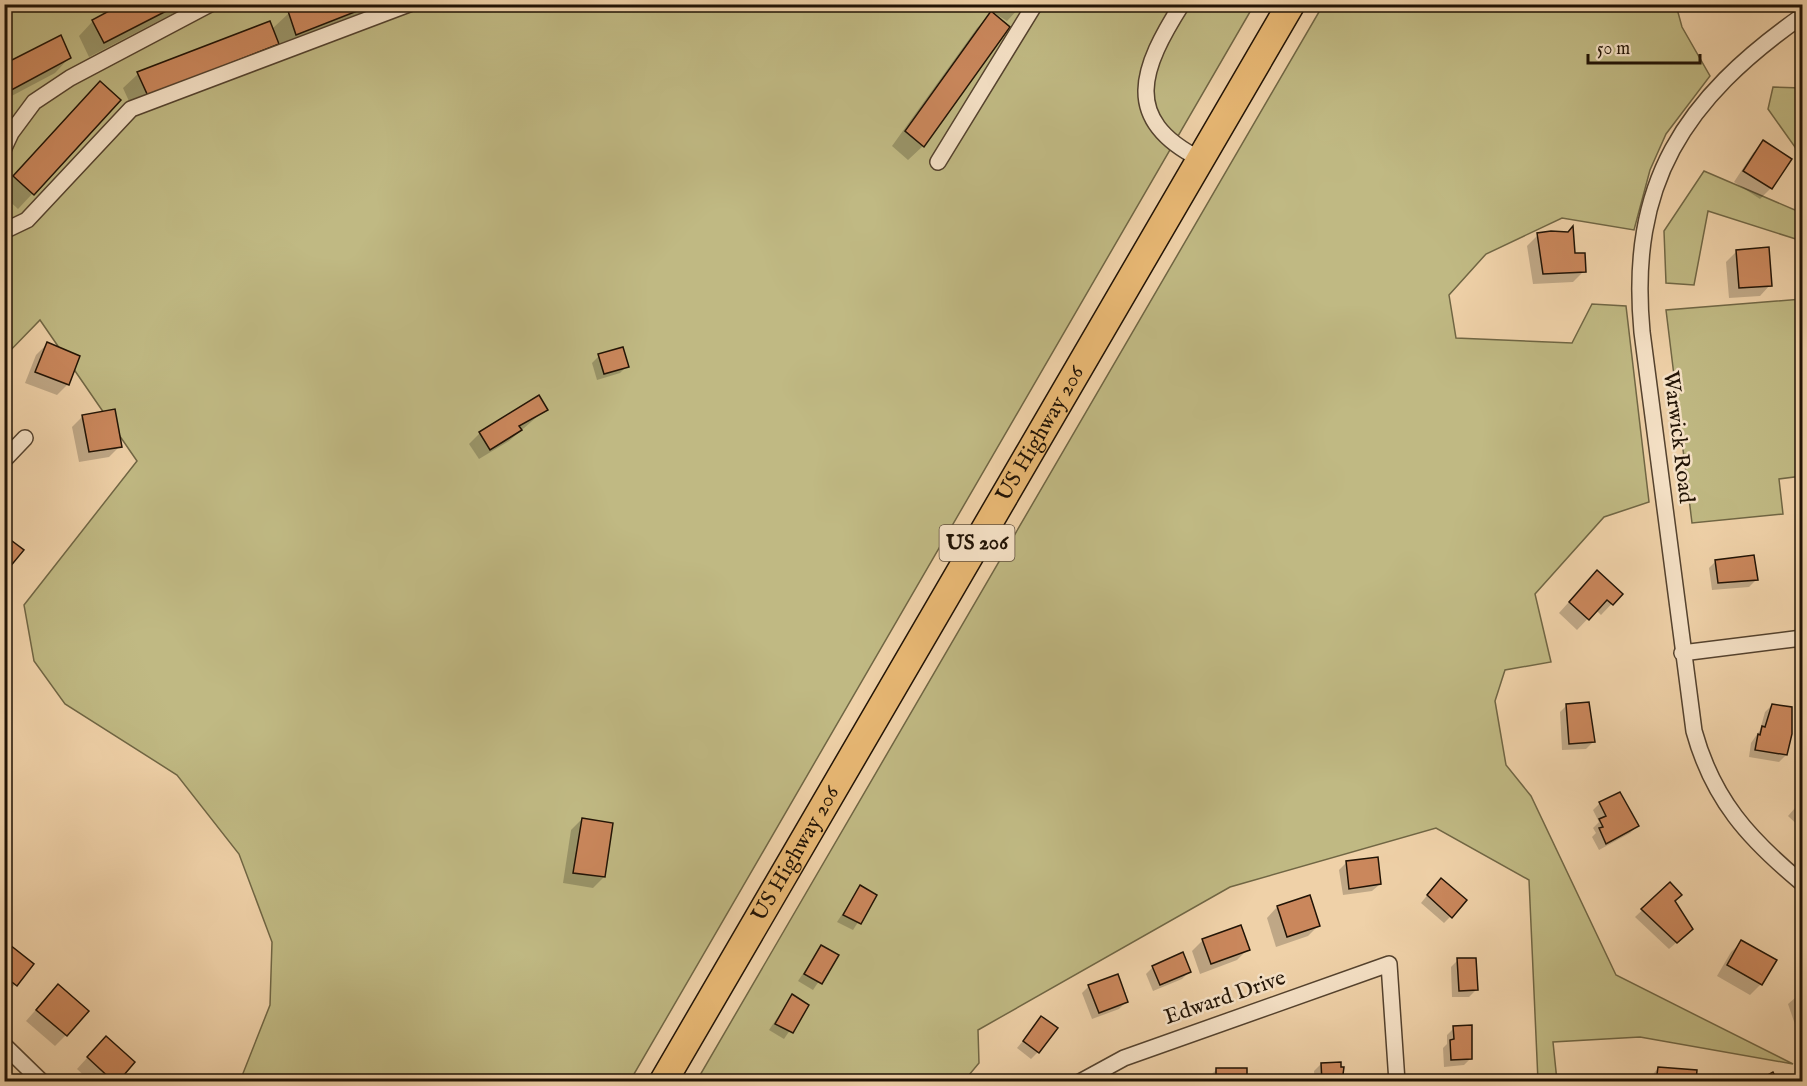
<svg xmlns="http://www.w3.org/2000/svg" width="1807" height="1086" font-family="'IM FELL English',serif">
  <rect width="100%" height="100%" fill="#efd1a8"/>
  <filter id="stains"><feTurbulence type="fractalNoise" baseFrequency=".00333" numOctaves="4"/><feColorMatrix values="0 0 0 0 .2 0 0 0 0 .09 0 0 0 0 .02 0 0 0 .5 -.17"/></filter>
  <radialGradient id="worn" r=".72"><stop offset=".6" stop-color="#630" stop-opacity="0"/><stop offset="1" stop-color="#630" stop-opacity=".3"/></radialGradient>
  <g fill="#c0b983" stroke="#706644" stroke-width="1.5">
    <polygon points="5,5 1254,5 630,1081 240,1081 270,1005 272,942 239,854 177,775 65,704 34,661 24,605 137,461 40,320 5,356"/>
    <polygon points="1323,5 1676,5 1682,27 1710,76 1666,134 1650,170 1634,230 1562,218 1486,254 1449,295 1456,338 1572,343 1592,304 1626,306 1649,502 1604,517 1535,594 1551,662 1505,670 1495,701 1506,765 1531,796 1616,975 1793,1064 1640,1037 1553,1042 1557,1081 1538,1081 1529,880 1436,828 1230,887 978,1030 979,1063 964,1081 696,1082"/>
    <polygon points="1773,87 1802,88 1802,157 1768,109"/>
    <polygon points="1704,171 1802,213 1802,241 1708,211 1694,285 1666,283 1664,231"/>
    <polygon points="1802,299 1802,476 1779,479 1783,514 1692,523 1666,310"/>
  </g>
  <g fill="#0003">
    <polygon points="126,4 191,4 89,57 79,36 93,21"/>
    <polygon points="310,4 396,4 282,49 279,42 263,59 133,110 123,88 138,74 272,29 289,13"/>
    <polygon points="992,4 1023,4 1007,21 994,13 923,146 908,160 892,146 977,28 993,12 989,10"/>
    <polygon points="69,58 55,73 4,100 4,65"/>
    <polygon points="86,98 119,101 18,209 4,196 4,186"/>
    <polygon points="1764,142 1790,159 1771,188 1760,199 1734,182 1753,153"/>
    <polygon points="1538,235 1573,255 1584,271 1573,282 1533,284 1527,246"/>
    <polygon points="1737,251 1770,285 1760,296 1729,298 1726,262"/>
    <polygon points="47,344 68,384 57,395 25,383 36,355"/>
    <polygon points="599,356 627,366 620,373 597,380 592,363"/>
    <polygon points="546,409 509,441 479,459 469,444 480,433"/>
    <polygon points="83,416 120,446 109,457 79,462 72,427"/>
    <polygon points="1716,561 1756,580 1749,587 1712,590 1709,568"/>
    <polygon points="1586,583 1621,594 1601,615 1596,610 1577,630 1559,613"/>
    <polygon points="1567,705 1593,742 1586,749 1562,750 1560,712"/>
    <polygon points="1772,705 1786,755 1779,762 1749,757 1751,743 1760,730 1765,712"/>
    <polygon points="1802,800 1802,829 1788,816"/>
    <polygon points="1600,803 1637,826 1630,833 1599,850 1592,837 1596,833 1593,828 1599,822 1593,810"/>
    <polygon points="582,819 604,877 593,888 563,883 571,830"/>
    <polygon points="1346,863 1380,884 1372,891 1343,895 1339,870"/>
    <polygon points="1670,884 1684,936 1669,949 1635,917"/>
    <polygon points="860,887 875,896 853,930 837,922"/>
    <polygon points="1434,887 1451,916 1444,923 1421,903"/>
    <polygon points="1277,907 1318,926 1308,936 1276,947 1267,918"/>
    <polygon points="1203,940 1248,949 1237,960 1200,974 1192,951"/>
    <polygon points="1742,942 1775,960 1761,984 1750,995 1717,976 1731,952"/>
    <polygon points="4,943 32,964 5,996 4,995"/>
    <polygon points="821,947 836,956 813,990 798,981"/>
    <polygon points="1458,960 1476,990 1469,997 1452,997 1451,967"/>
    <polygon points="1153,967 1189,972 1182,979 1153,991 1146,974"/>
    <polygon points="1089,986 1126,1002 1119,1009 1092,1019 1082,993"/>
    <polygon points="1802,992 1802,1041 1801,1042 1788,1004"/>
    <polygon points="792,996 807,1005 784,1039 769,1030"/>
    <polygon points="47,997 66,1035 55,1046 26,1021"/>
    <polygon points="1042,1018 1038,1052 1031,1059 1017,1048"/>
    <polygon points="1454,1028 1471,1058 1464,1065 1444,1067 1443,1048 1447,1044 1447,1035"/>
    <polygon points="96,1048 116,1082 91,1082 77,1069"/>
    <polygon points="1321,1064 1343,1068 1342,1082 1315,1082 1314,1071"/>
    <polygon points="1658,1068 1695,1082 1647,1082"/>
    <polygon points="1216,1070 1245,1082 1210,1082 1209,1077"/>
  </g>
  <g fill="#ca875c" stroke="#211305" stroke-width="1.5">
    <polygon points="122,4 180,4 104,43 92,20"/>
    <polygon points="306,4 375,4 296,35 288,11"/>
    <polygon points="991,11 1010,27 924,147 905,131"/>
    <polygon points="270,21 279,44 148,96 137,72"/>
    <polygon points="61,35 71,58 4,94 4,64"/>
    <polygon points="100,81 121,100 34,195 13,176"/>
    <polygon points="1763,140 1792,159 1772,189 1743,171"/>
    <polygon points="1573,226 1575,253 1585,253 1586,272 1543,274 1537,233 1551,231 1568,232"/>
    <polygon points="1769,247 1772,286 1739,288 1736,250"/>
    <polygon points="47,342 80,356 69,385 35,372"/>
    <polygon points="623,347 629,367 604,374 598,354"/>
    <polygon points="539,395 548,410 519,426 522,430 490,450 479,432"/>
    <polygon points="115,409 122,447 89,452 82,415"/>
    <polygon points="4,535 24,550 4,574"/>
    <polygon points="1754,555 1758,580 1718,583 1715,560"/>
    <polygon points="1597,570 1623,594 1613,605 1607,600 1589,620 1569,602"/>
    <polygon points="1589,702 1595,742 1569,744 1566,704"/>
    <polygon points="1772,704 1792,707 1792,734 1787,755 1755,750 1758,734 1760,735 1762,726 1765,727"/>
    <polygon points="1620,792 1639,826 1606,844 1599,828 1603,827 1599,819 1606,816 1599,802"/>
    <polygon points="582,818 613,823 605,877 573,873"/>
    <polygon points="1378,857 1381,884 1349,889 1346,861"/>
    <polygon points="1441,878 1467,900 1452,918 1427,895"/>
    <polygon points="1670,882 1682,895 1675,901 1693,929 1677,943 1641,909"/>
    <polygon points="860,885 877,895 861,924 843,915"/>
    <polygon points="1310,895 1320,926 1287,937 1277,906"/>
    <polygon points="1241,925 1250,950 1211,964 1202,939"/>
    <polygon points="1741,940 1777,960 1762,985 1727,965"/>
    <polygon points="5,941 34,964 17,986 4,976"/>
    <polygon points="821,945 839,955 822,984 804,974"/>
    <polygon points="1183,952 1191,972 1160,985 1152,966"/>
    <polygon points="1457,958 1476,958 1478,990 1459,991"/>
    <polygon points="1118,974 1128,1002 1099,1013 1088,985"/>
    <polygon points="58,984 89,1011 67,1036 36,1010"/>
    <polygon points="792,994 809,1005 793,1033 775,1024"/>
    <polygon points="1041,1016 1058,1028 1039,1053 1023,1041"/>
    <polygon points="1472,1025 1472,1059 1451,1060 1450,1040 1454,1039 1453,1026"/>
    <polygon points="106,1036 135,1062 118,1082 114,1082 87,1057"/>
    <polygon points="1341,1062 1341,1067 1344,1067 1342,1082 1322,1082 1321,1063"/>
    <polygon points="1658,1067 1697,1070 1696,1082 1656,1082"/>
    <rect x="1216" y="1068" width="31" height="14"/>
    <polygon points="1773,1072 1778,1082 1755,1082"/>
  </g>
  <g fill="none" stroke-linecap="round" stroke-linejoin="round">
    <g stroke="#54422e" stroke-width="18">
      <g id="street">
        <path d="M1182,4c-40,63 -62,115 18,155"/>
        <path d="M1802,16c-118,83 -174,167 -160,316l52,399c19,69 55,108 108,152"/>
        <polyline points="4,148 11,133 34,102 70,78 210,4"/>
        <polyline points="938,162 1035,4"/>
        <polyline points="4,231 27,220 131,109 409,4"/>
        <polyline points="4,460 25,438"/>
        <polyline points="1682,653 1802,638"/>
        <polyline points="4,1045 42,1082"/>
        <polyline points="1080,1082 1124,1058 1389,964 1397,1082"/>
      </g>
    </g>
    <g stroke="#211305" stroke-width="30">
      <g id="highway">
        <path id="s1" d="M663,1082l628,-1078"/>
      </g>
    </g>
    <use href="#street" stroke="#f5e1c6" stroke-width="15"/>
    <use href="#highway" stroke="#e8b874" stroke-width="27"/>
  </g>
  <g text-anchor="middle" dominant-baseline="central" stroke-width="5" stroke-linejoin="round" paint-order="stroke">
    <rect fill="#f5e1c6" stroke="#61513f" stroke-width="1.5" x="939.5" y="525" width="75" height="36" rx="4.5"/>
    <g font-size="21" font-weight="bold" fill="#211305">
      <text x="977" y="543">US 206</text>
    </g>
    <g font-size="22" fill="#211305" stroke="#f5e1c6">
      <text stroke="none"><textPath href="#s1" startOffset="750">US Highway 206</textPath></text>
      <text transform="translate(1678 437) rotate(83)">Warwick Road</text>
      <text stroke="none"><textPath href="#s1" startOffset="264">US Highway 206</textPath></text>
      <text transform="translate(1225 998) rotate(-19)">Edward Drive</text>
    </g>
  </g>
  <rect width="1807" height="1086" fill="none" stroke="#efd1a8" stroke-width="24"/>
  <rect x="6" y="6" width="1795" height="1074" fill="none" stroke="#211305" stroke-width="3"/>
  <rect x="12" y="12" width="1783" height="1062" fill="none" stroke="#211305" stroke-width="1.5"/>
  <path d="M1588 54v9h112v-9" fill="none" stroke="#211305" stroke-width="3"/>
  <text x="1597" y="54" font-size="18" fill="#211305" stroke="#f5e1c6" stroke-width="4.5" paint-order="stroke">50 m</text>
  <rect width="100%" height="100%" filter="url(#stains)"/>
  <rect width="100%" height="100%" fill="url(#worn)"/>
</svg>
